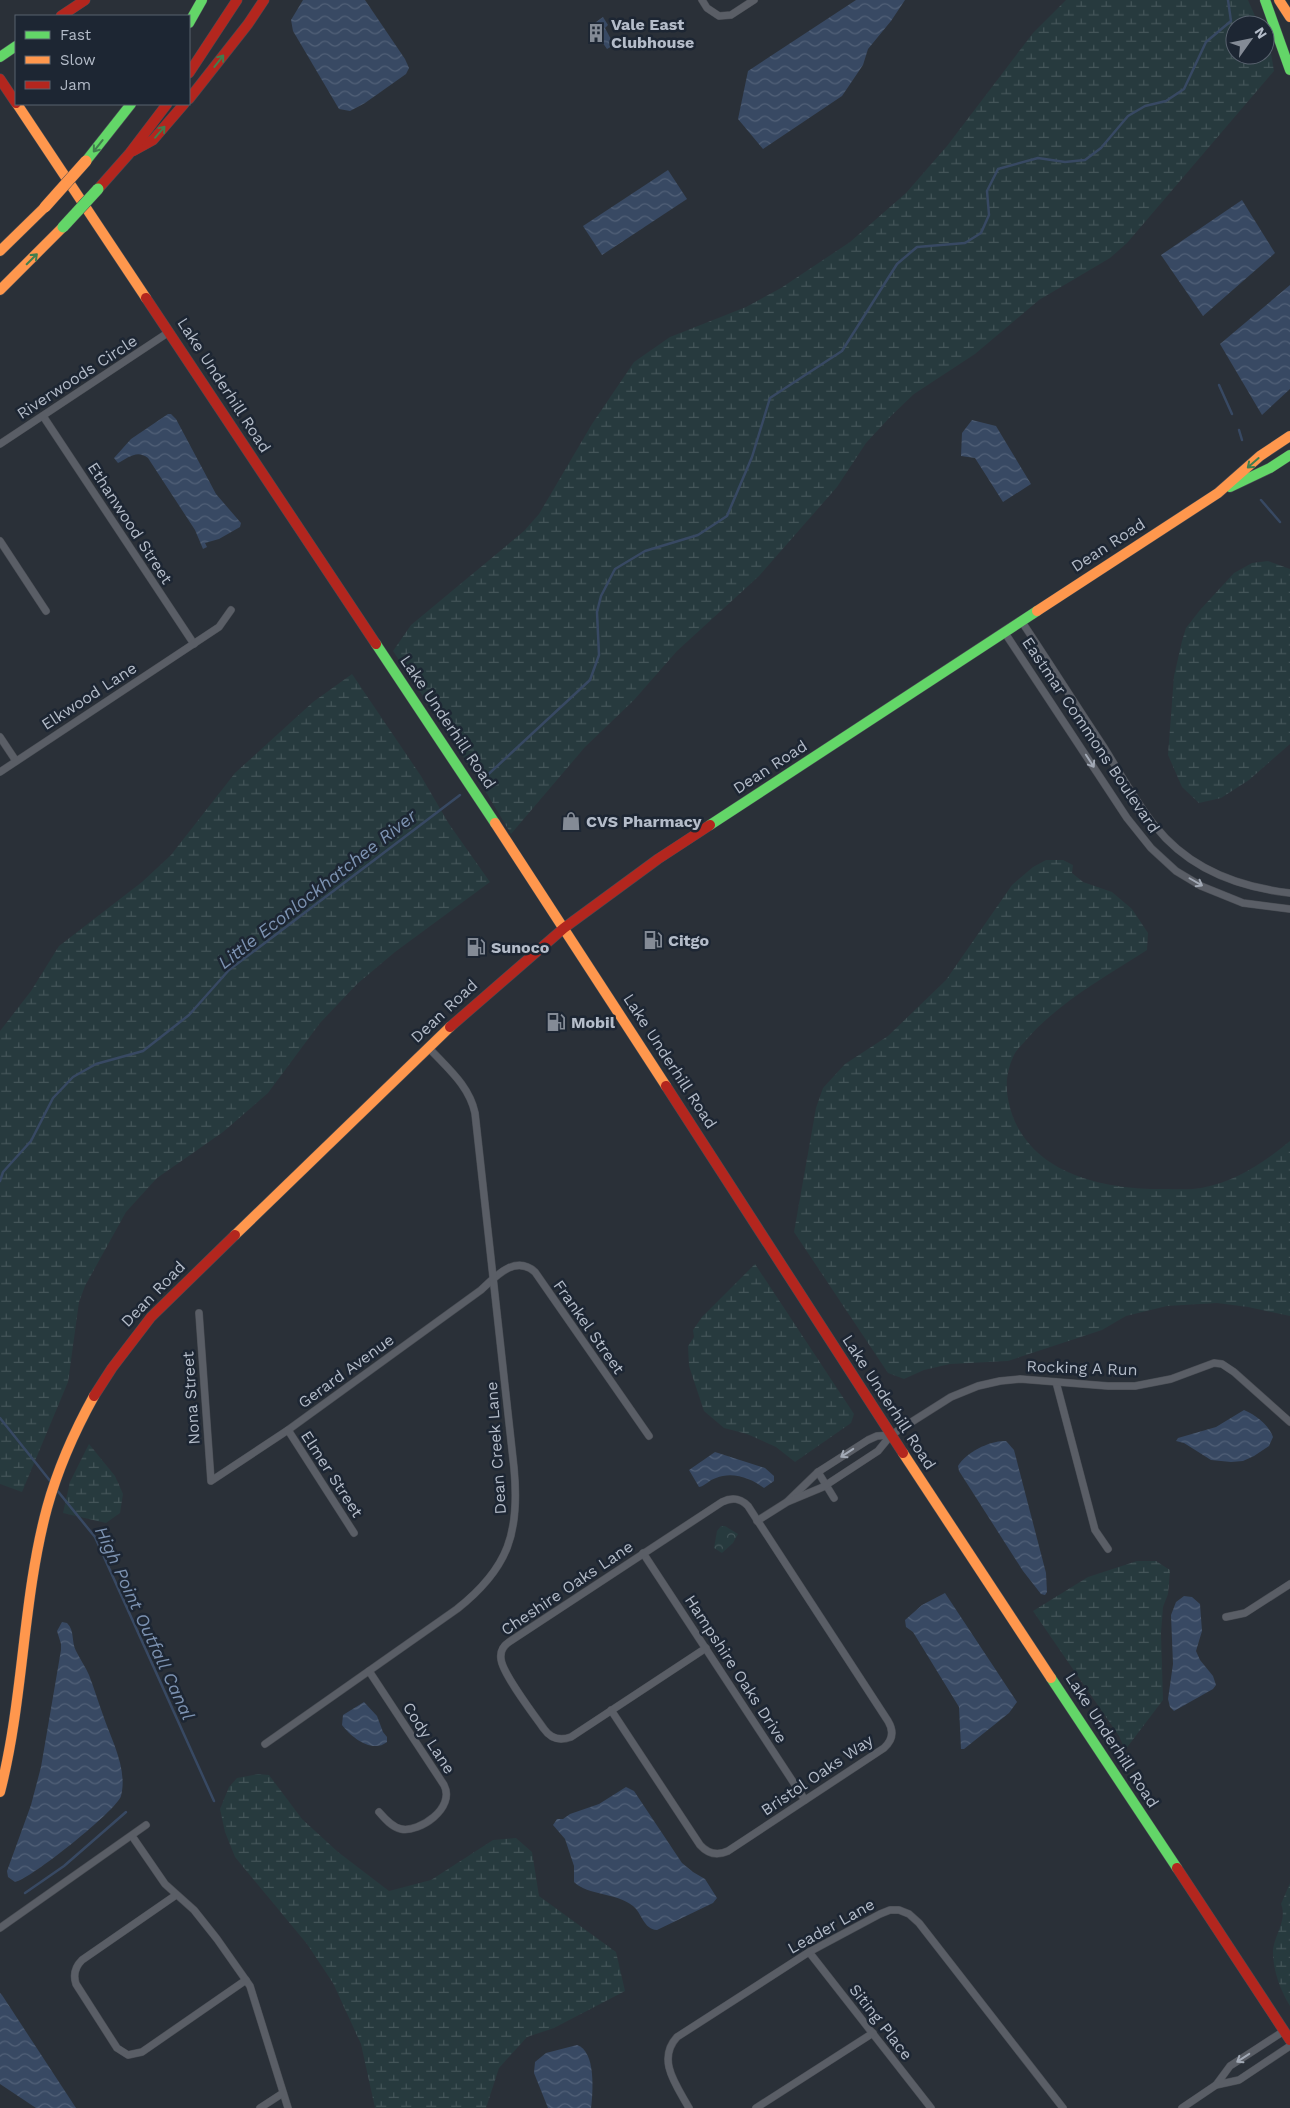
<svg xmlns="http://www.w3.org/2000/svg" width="1290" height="2108" font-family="'Work Sans',sans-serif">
  <defs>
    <pattern id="wetland-marsh" width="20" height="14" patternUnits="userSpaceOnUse" patternTransform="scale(1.25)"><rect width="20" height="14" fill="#273a3e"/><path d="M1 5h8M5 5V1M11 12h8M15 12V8" fill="none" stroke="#445559"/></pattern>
    <pattern id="park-crowns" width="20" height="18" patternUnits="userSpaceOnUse" patternTransform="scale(1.25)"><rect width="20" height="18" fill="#273a3e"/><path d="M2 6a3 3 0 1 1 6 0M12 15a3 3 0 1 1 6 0" fill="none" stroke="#445559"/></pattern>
    <pattern id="water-waves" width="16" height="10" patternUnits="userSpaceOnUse" patternTransform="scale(1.25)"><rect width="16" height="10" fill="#384963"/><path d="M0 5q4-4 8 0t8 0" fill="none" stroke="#526178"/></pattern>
  </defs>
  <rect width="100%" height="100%" fill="#2a3038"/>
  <g fill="url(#wetland-marsh)">
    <polygon points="1066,0 1248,0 1259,25 1235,25 1235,55 1265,55 1265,39 1271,53 1274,71 1127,243 1110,258 1039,300 975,354 914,394 891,416 866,443 837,487 759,576 677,651 634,700 585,747 511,834 480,782 393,651 411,625 524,531 539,514 592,424 634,362 670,337 746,307 781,288 850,242 906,193 947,146 1033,33"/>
    <polygon points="1268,561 1290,569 1290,744 1249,780 1221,798 1199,803 1182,787 1168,755 1174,676 1182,641 1186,628 1200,610 1234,573 1252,563"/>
    <polygon points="352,674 421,776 449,824 490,882 395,952 357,984 320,1023 268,1093 223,1132 157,1178 126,1212 85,1286 79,1302 68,1382 22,1492 0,1484 0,1031 31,991 59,946 142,882 171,855 235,773 313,702"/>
    <path d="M1046,860h17l10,5 -1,8 11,9 29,10 20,17 16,24 -1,17c-42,27 -88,52 -121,90 -4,5 -9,9 -12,15 -10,21 -9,40 -1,62 24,60 96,73 154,72 11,0 23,1 34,-1 35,-6 62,-25 89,-47v175l-42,-9 -31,-4 -50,3 -41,10 -24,14 -94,31 -58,3 -26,6 -20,9 -16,-6 -94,-141 22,-124 7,-20 22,-24 43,-28 58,-56 66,-95 21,-18z"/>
    <polygon points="755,1264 854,1414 851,1423 795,1462 776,1447 747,1434 724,1428 704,1411 689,1366 688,1346 694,1337 693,1330 702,1317"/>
    <polygon points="89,1444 115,1476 123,1494 120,1513 106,1523 63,1513 70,1482"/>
    <polygon points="1137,1561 1156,1561 1170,1570 1168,1594 1163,1607 1161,1633 1163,1700 1125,1750 1119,1736 1033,1611 1088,1577"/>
    <polygon points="258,1774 269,1775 302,1819 338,1852 389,1891 431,1880 493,1840 516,1838 532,1852 539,1896 616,1952 625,1991 554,2028 527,2037 499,2068 486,2108 375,2108 361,2044 333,1983 307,1944 235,1857 225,1832 220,1809 229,1787 237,1778"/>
    <path d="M1290,1883v123c-9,-15 -17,-35 -17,-53 0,-17 15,-32 8,-49z"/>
  </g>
  <polygon fill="url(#park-crowns)" points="721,1526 725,1526 738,1534 733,1543 722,1553 714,1548 717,1531"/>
  <g fill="url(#water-waves)">
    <polygon points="303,0 365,0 405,59 409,68 406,74 365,103 350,111 339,109 293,31 291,20"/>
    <polygon points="856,0 905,0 891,21 868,49 863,65 842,96 763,149 738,119 748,71"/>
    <polygon points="603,17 608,25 605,28 614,45 607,49 600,39 602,36 592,25"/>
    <polygon points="668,170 687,199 602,255 583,226"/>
    <polygon points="1242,200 1275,253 1203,316 1161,255"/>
    <polygon points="1290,285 1290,389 1262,415 1220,344"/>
    <path d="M168,414h3l5,5 40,75 25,29 -1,4 -21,12 -14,4 2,4 -4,2 -8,-19 -47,-72c-11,-9 -20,0 -30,5l-4,-5 17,-19z"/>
    <polygon points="972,420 996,426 1031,484 1003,502 975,458 961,456 962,433"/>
    <path d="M1244,1410c12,5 25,15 29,27l-4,9 -15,10 -11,5 -12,1 -20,-2 -27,-17 -8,-2 2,-3 38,-11z"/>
    <path d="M1006,1441l8,9 32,123 1,19 -2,3 -4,-1 -18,-23 -64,-100 -1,-5c8,-14 33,-26 48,-25z"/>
    <path d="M715,1452l50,16 9,8v5l-10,7c-13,-10 -32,-17 -48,-10 -7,2 -11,8 -17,9l-10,-17z"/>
    <polygon points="945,1593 1017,1702 1009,1713 964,1749 961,1749 959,1707 913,1632 906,1627 905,1620 922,1605"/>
    <polygon points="1184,1596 1192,1597 1200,1604 1202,1631 1196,1651 1200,1660 1213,1676 1216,1685 1213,1689 1174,1711 1170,1707 1168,1699 1173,1664 1171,1615 1176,1602"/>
    <path d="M62,1622l5,1c8,8 4,18 9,28 4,8 9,15 13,24 5,13 9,26 14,40 8,24 25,54 18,81 -4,14 -90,83 -106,86l-7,-5 -1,-6 24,-66 10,-38 20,-117v-6l-4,-13z"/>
    <path d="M364,1702l13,14 6,16 4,5v5c-15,12 -36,-5 -45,-17l1,-10z"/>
    <path d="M626,1787l8,4 48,72 11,9 12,7 12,19 -4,5 -56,27c-14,-1 -15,-17 -24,-24 -18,-14 -44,-10 -59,-24v-16l-9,-27 -12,-14 4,-6h6l7,-5 29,-10z"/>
    <polygon points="0,1993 2,1995 76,2108 36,2108 0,2084"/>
    <path d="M577,2045c19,6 16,47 14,63h-43l-14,-35 1,-11 11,-9z"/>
  </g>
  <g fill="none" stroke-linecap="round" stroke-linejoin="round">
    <g stroke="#384963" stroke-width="2.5">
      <polyline points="1219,385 1232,414"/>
      <polyline points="1239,430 1242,440"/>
      <polyline points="1261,500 1280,522"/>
      <polyline points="480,782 590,680 599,655 597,612 601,596 615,569 645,551 698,535 727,516 752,457 770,398 842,351 897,264 917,247 965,243 981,233 989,215 987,191 998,169 1038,158 1065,162 1085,160 1101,148 1128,116 1145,106 1166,101 1184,89 1206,42 1231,21 1228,0"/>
      <polyline points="0,1181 3,1172 31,1141 53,1098 73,1077 96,1064 143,1051 189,1015 229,970 460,795"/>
      <polyline points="0,1418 51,1482"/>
      <polyline points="56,1489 95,1537 214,1801"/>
      <polyline points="25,1893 64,1866 126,1812"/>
    </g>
    <g stroke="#484c53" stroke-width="8">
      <g id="street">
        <polyline points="702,0 707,8 719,16 731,15 754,0"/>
        <polyline points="43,416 194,644"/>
        <polyline points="0,444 169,332"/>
        <polyline points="0,541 46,611"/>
        <path d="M1022,622c28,42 55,85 83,127 16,26 31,53 50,77 34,43 82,61 135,67"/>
        <polyline points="1005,633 1127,818 1151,848 1176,871 1201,886 1243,903 1290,909"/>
        <polyline points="0,737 16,761"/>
        <polyline points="0,772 219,627 231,610"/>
        <path d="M199,1313l12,168 77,-51 193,-140c14,-13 34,-36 54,-18l114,164"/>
        <polyline points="1056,1382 1095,1530 1108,1549"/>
        <polyline points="288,1430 354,1533"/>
        <polyline points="818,1472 834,1498"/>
        <polyline points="788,1501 818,1472 868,1440 877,1436 891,1435"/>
        <polyline points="757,1521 787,1502 823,1487 878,1451 891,1435 951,1397 978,1386 1000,1381 1020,1379 1108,1386 1135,1386 1171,1379 1214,1363 1222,1364 1234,1372 1290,1422"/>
        <polyline points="643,1553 805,1800"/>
        <polyline points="1226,1617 1245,1613 1290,1584"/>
        <path d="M369,1671l75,114c12,23 -25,48 -43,44 -9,-2 -16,-10 -22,-17"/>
        <path d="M611,1710l89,135c8,9 17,11 28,6l156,-103c9,-8 10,-17 4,-27l-140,-215c-8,-8 -16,-9 -26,-4l-213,140c-6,4 -9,10 -8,17 1,14 33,56 43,70 7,10 16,12 27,8l135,-89"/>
        <path d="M265,1744l192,-135c52,-41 63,-77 57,-141l-39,-355c-6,-28 -28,-45 -47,-66"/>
        <polyline points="132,1836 165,1884 194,1910 217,1939 250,1986 288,2108"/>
        <path d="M176,1895l-94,65c-7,7 -9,15 -6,24l41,64 11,7 14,-3 104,-72"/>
        <polyline points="0,1928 146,1825"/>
        <polyline points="809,1952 931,2108"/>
        <polyline points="1284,2031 1230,2066 1216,2085 1239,2080 1290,2046"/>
        <polyline points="260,2108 283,2093"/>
        <path d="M689,2108c-12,-22 -33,-48 -12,-71l132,-85 71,-38 10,-4h9l10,4 10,9 144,185"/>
        <polyline points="756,2108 873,2033"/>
        <polyline points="1182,2108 1216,2085"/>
      </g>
    </g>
    <g stroke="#484c53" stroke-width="11">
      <g id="fast">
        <polyline points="1265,0 1290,70"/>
        <polyline points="189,23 202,0"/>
        <polyline points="0,57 16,46"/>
        <polyline points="86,161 131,104"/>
        <polyline points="1230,487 1270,468 1290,455"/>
        <polyline points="376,644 495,823"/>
        <polyline points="710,825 1037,611"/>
        <polyline points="1051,1678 1177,1868"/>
      </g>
    </g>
    <g stroke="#484c53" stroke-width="11">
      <g id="slow">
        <polyline points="1279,0 1290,17"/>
        <polyline points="17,104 146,298"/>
        <polyline points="0,251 45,207"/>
        <polyline points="0,290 63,227"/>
        <polyline points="1037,611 1218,493 1260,456 1290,436"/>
        <polyline points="495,823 666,1086"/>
        <polyline points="235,1235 450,1027"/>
        <polyline points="903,1453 1051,1678"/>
        <path d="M0,1792c24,-93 22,-191 47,-284 11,-40 27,-76 47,-112"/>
      </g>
    </g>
    <g stroke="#484c53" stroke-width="11">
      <g id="jam">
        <polyline points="61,16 85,0"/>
        <polyline points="189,73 237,0"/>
        <polyline points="0,79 16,103"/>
        <polyline points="189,99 248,24 264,0"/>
        <polyline points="133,151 153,140 184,104"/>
        <polyline points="98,189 129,154 167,104"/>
        <polyline points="146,298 376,644"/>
        <polyline points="450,1027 564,928 658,859 710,825"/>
        <polyline points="666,1086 903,1453"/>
        <polyline points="94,1396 112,1368 151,1317 235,1235"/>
        <polyline points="1177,1868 1290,2040"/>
      </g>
    </g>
    <use href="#street" stroke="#5a5e66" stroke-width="7"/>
    <use href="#fast" stroke="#63d668" stroke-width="10"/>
    <use href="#slow" stroke="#ff974d" stroke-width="10"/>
    <use href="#jam" stroke="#b3261e" stroke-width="10"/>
    <g stroke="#474c53" stroke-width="12" stroke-linecap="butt">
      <polyline id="fast-bridge" points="63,227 98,189"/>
    </g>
    <g stroke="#474c53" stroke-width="12" stroke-linecap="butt">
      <polyline id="slow-bridge" points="45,207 86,161"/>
    </g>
    <use href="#fast-bridge" stroke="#63d668" stroke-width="11"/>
    <use href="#slow-bridge" stroke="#ff974d" stroke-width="11"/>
  </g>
  <defs><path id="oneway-shaft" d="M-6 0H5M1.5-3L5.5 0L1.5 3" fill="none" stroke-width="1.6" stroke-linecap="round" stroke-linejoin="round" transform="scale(1.25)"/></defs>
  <g stroke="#407e4e">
    <use href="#oneway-shaft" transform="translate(219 61) rotate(-52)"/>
    <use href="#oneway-shaft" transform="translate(160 132) rotate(-49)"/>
    <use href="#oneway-shaft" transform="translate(98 146) rotate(128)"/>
    <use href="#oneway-shaft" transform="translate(32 259) rotate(-45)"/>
    <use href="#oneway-shaft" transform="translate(1253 463) rotate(139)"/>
  </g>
  <g stroke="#a2a9b5">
    <use href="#oneway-shaft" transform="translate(1090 761) rotate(57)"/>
    <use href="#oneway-shaft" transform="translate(1196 882) rotate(30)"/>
    <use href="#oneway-shaft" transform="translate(847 1453) rotate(147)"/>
    <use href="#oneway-shaft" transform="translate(1243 2058) rotate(147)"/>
  </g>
  <defs>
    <g id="building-bare" transform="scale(1.5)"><path d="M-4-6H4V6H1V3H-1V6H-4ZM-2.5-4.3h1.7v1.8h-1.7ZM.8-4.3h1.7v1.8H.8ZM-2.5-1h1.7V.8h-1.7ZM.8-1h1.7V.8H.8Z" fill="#848b96" stroke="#1d2633" stroke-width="2.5" paint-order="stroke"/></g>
    <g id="shop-bare" transform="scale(1.5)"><path d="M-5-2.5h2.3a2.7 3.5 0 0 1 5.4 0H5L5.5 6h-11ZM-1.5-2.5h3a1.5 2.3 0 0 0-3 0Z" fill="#848b96" stroke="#1d2633" stroke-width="2.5" paint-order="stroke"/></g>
    <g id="fuel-bare" transform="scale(1.5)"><path d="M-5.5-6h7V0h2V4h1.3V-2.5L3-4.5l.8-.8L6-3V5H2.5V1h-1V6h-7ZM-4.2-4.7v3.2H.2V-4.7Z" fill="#848b96" stroke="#1d2633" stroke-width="2.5" paint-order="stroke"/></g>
  </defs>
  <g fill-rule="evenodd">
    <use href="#building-bare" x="596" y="33"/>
    <use href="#shop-bare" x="571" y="821"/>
    <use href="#fuel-bare" x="653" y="940"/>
    <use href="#fuel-bare" x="476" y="947"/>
    <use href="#fuel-bare" x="556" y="1022"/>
  </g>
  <g text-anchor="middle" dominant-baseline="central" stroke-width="5" stroke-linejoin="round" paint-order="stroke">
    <g font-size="16" font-weight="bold" fill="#b4bcc9" stroke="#1d2633" text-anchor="start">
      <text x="611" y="24">Vale East<tspan x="611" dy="18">Clubhouse</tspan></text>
      <text x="586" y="821">CVS Pharmacy</text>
      <text x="668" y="940">Citgo</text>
      <text x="491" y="947">Sunoco</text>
      <text x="571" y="1022">Mobil</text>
    </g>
    <g font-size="16" fill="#b4bcc9" stroke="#1d2633">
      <text transform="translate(77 377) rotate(-33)">Riverwoods Circle</text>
      <text transform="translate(224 385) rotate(57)">Lake Underhill Road</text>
      <text transform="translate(130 523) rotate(57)">Ethanwood Street</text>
      <text transform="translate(1108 545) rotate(-33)">Dean Road</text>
      <text transform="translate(89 696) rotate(-33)">Elkwood Lane</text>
      <text transform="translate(448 722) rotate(56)">Lake Underhill Road</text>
      <text transform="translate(1091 735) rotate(56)">Eastmar Commons Boulevard</text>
      <text transform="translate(770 767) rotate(-33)">Dean Road</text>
      <text transform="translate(444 1011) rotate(-43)">Dean Road</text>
      <text transform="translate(670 1061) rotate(57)">Lake Underhill Road</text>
      <text transform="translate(153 1294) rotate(-46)">Dean Road</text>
      <text transform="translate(589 1327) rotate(55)">Frankel Street</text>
      <text transform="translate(1082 1368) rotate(2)">Rocking A Run</text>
      <text transform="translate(346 1371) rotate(-36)">Gerard Avenue</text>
      <text transform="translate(191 1398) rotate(-94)">Nona Street</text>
      <text transform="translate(889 1402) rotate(57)">Lake Underhill Road</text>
      <text transform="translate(496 1448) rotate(-94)">Dean Creek Lane</text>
      <text transform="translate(332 1474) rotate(57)">Elmer Street</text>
      <text transform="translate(567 1588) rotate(-34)">Cheshire Oaks Lane</text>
      <text transform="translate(736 1669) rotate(57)">Hampshire Oaks Drive</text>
      <text transform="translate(429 1738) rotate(57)">Cody Lane</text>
      <text transform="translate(1112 1740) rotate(57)">Lake Underhill Road</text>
      <text transform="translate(817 1775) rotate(-34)">Bristol Oaks Way</text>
      <text transform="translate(831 1926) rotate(-29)">Leader Lane</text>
      <text transform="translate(881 2022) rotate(52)">Siting Place</text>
    </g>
    <g font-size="18" font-style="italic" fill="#7c92b1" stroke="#1d2633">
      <text transform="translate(317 889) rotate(-38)">Little Econlockhatchee River</text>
      <text transform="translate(145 1623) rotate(65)">High Point Outfall Canal</text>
    </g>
  </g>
  <rect x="15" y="15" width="175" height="90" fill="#1d2633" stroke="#59626f"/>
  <rect x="25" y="31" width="25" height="8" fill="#63d668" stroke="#59626f"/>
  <text x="60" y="40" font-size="15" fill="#b4bcc9">Fast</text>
  <rect x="25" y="56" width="25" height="8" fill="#ff974d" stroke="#59626f"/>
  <text x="60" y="65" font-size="15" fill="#b4bcc9">Slow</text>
  <rect x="25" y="81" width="25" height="8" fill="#b3261e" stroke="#59626f"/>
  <text x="60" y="90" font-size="15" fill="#b4bcc9">Jam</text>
  <g transform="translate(1250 40) rotate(57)"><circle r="24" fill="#1d2633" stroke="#59626f"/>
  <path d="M0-4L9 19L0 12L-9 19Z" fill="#848b96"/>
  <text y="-8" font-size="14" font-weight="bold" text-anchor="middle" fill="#b4bcc9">N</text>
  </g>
</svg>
